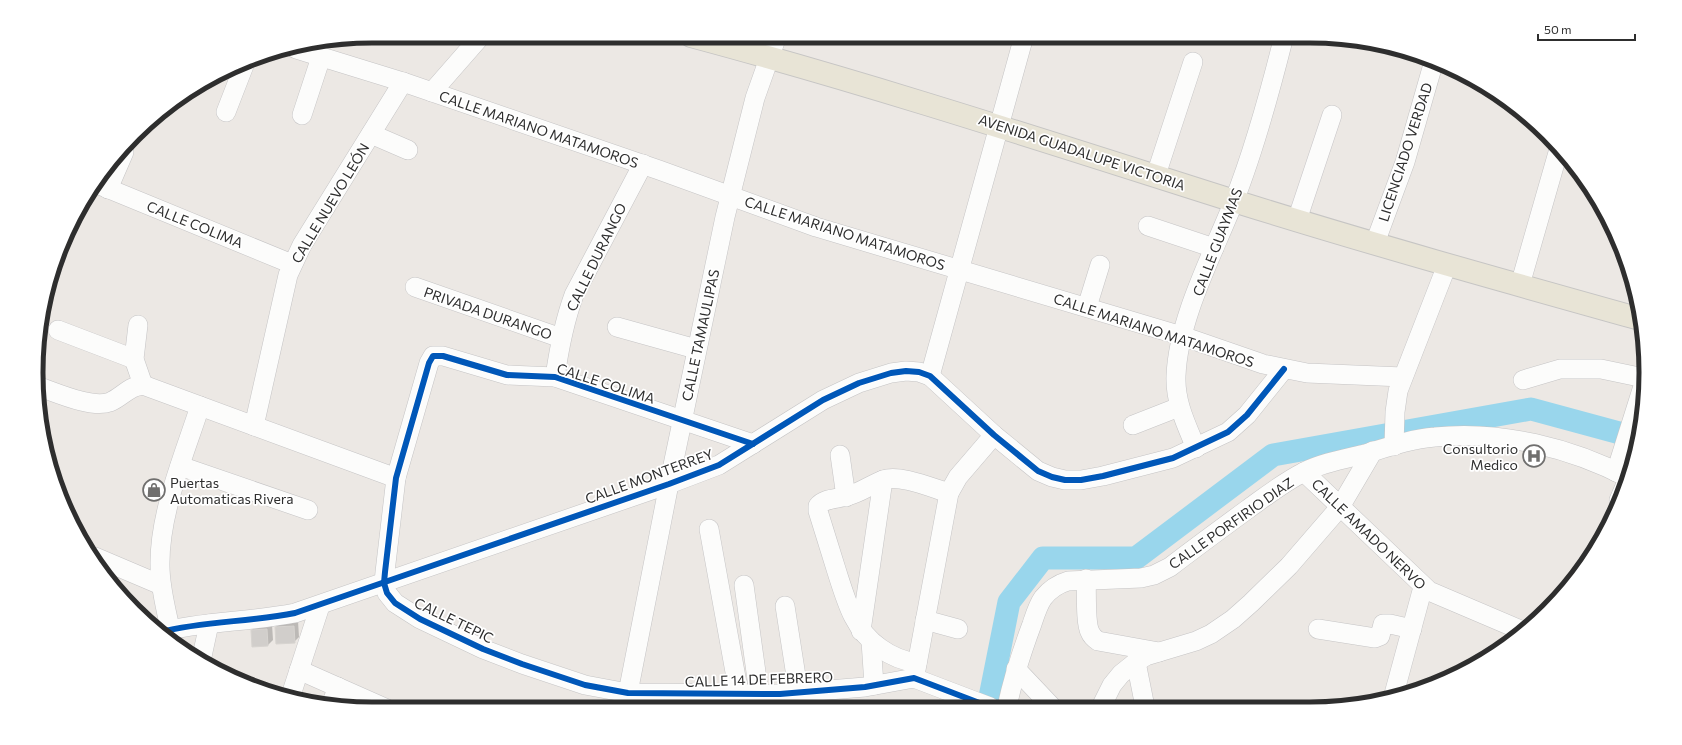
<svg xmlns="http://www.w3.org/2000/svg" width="1682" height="745" font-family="Commissioner,sans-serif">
  <rect width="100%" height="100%" fill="#ece8e4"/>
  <g fill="#0003">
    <polygon points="298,621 299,637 294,642 276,627 281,622"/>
    <polygon points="272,624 273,640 268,645 253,646 252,630 257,625"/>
  </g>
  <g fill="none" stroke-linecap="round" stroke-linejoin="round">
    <polyline stroke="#99d6ec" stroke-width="23" points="988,707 1009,602 1043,558 1136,558 1273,455 1531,409 1638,438"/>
  </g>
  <g fill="#d1cecb" stroke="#d7d4d0">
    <polygon points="294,626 295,643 276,644 275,627"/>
    <polygon points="267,629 268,646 252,647 251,630"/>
  </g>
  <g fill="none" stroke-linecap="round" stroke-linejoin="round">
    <g stroke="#c5c4c5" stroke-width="20">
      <g id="minor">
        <polyline points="296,49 403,82 659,170 816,227 1182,336 1263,364 1307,373 1403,377"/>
        <polyline points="432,92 481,36"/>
        <polyline points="226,112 245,63"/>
        <polyline points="302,115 321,57"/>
        <polyline points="371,134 408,150"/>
        <polyline points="1156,175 1193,62"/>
        <polyline points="97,184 292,264"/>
        <polyline points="108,189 124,152"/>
        <polyline points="1297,220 1332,115"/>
        <polyline points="1148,226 1214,248"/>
        <polyline points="1375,243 1405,162 1434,61"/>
        <polyline points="1520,285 1559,149"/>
        <polyline points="415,287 561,338"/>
        <polyline points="1087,307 1100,265"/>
        <polyline points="138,325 134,359 143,385"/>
        <polyline points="617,327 696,349"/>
        <polyline points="58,330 134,359"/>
        <polyline points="930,376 1024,36"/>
        <path d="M555,377c4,-28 9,-55 19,-82l69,-131"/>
        <polyline points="1523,380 1560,369 1601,369 1644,378"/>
        <path d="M37,386c18,6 55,23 73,16 12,-5 19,-16 33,-17l253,93"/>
        <polyline points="1133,425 1179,407"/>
        <polyline points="254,426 288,275 302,245 403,82"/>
        <polyline points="753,444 555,377 507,375 443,356 433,356 429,363 396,478 385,572 384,583 387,593 395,603 420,619 483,649 522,664 585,685 628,693 780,694 865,687 914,678 990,707"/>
        <polyline points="1394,446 1395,412 1398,391 1447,265"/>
        <path d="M1196,448c-10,-24 -21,-46 -20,-72 2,-57 37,-122 58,-175 21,-53 36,-109 50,-165"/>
        <polyline points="840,455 846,497"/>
        <polyline points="180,466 308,510"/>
        <polyline points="1304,472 1429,591 1523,631"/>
        <polyline points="1616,472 1644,383"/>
        <polyline points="1619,500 1629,477"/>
        <polyline points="709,529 739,694"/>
        <polyline points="95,557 161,585"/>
        <path d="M1086,579c1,13 -1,43 4,53 2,5 5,7 8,9l61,11"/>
        <polyline points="744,585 759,694"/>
        <polyline points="785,606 801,708"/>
        <polyline points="925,620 958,629"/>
        <path d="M170,629c-4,-21 -10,-41 -10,-63 -1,-53 24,-110 40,-160"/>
        <polyline points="1318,629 1375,638 1380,636 1383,624 1390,624 1412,629"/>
        <polyline points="861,631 883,480"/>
        <path d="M160,632c44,-11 90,-10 135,-19l374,-129 50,-19 104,-65 36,-17 32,-10 15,-2 13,1 11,4 64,59 44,36 14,6 13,3h16l22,-4 70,-18 55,-26 19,-17 37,-46"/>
        <polyline points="871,641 874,685"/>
        <polyline points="201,661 209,624"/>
        <polyline points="1136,662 1145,707"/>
        <path d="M917,663c-14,-2 -26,-7 -37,-15 -27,-19 -34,-48 -44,-79 -6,-19 -12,-39 -18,-58v-5c6,-8 19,-7 29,-10 13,-3 23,-11 36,-16 17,-6 49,8 66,13"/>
        <polyline points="1016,669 1052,707"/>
        <polyline points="299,670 387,709"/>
        <polyline points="915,675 949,493 958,477 994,435"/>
        <polyline points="1394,694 1423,587"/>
        <polyline points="291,695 320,606"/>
        <polyline points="332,702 338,687"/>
        <path d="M1007,707c6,-29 15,-56 25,-83 3,-9 6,-19 11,-26 7,-9 15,-14 25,-17l73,-3 13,-3 16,-8c26,-20 52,-39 78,-58 18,-13 36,-27 56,-37 18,-9 40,-13 61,-18 23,-7 46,-15 70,-17 65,-7 137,11 194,41"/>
        <polyline points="1101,707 1112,685 1121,674 1136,662 1146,656 1196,641 1211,634 1233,619 1251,603 1289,566 1340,507 1373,451"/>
        <polyline points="625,708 669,484 725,217 755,98 777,36"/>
      </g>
    </g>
    <g stroke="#c6c5c4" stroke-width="24">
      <path id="major" d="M691,36c183,49 363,108 543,165 134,42 270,80 406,118"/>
    </g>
    <use href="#minor" stroke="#fcfcfb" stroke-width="19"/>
    <use href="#major" stroke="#e8e4d6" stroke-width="22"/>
    <g stroke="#fff" stroke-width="8">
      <g id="cycleway">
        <polyline points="753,444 555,377 507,375 443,356 433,356 429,363 396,478 385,572 384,583 387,593 395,603 420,619 483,649 522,664 585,685 628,693 780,694 865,687 914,678 990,707"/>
        <path d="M160,632c44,-11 90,-10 135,-19l374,-129 50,-19 104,-65 36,-17 32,-10 15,-2 13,1 11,4 64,59 44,36 14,6 13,3h16l22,-4 70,-18 55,-26 19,-17 37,-46"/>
      </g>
    </g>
    <use href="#cycleway" stroke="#0057b8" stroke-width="6"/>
  </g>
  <defs>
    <g id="hospital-ring" transform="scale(1.15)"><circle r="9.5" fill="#fff" stroke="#706f6e" stroke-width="1.5"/><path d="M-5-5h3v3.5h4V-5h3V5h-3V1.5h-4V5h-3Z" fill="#706f6e"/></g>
    <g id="shop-ring" transform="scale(1.15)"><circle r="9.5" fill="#fff" stroke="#706f6e" stroke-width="1.5"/><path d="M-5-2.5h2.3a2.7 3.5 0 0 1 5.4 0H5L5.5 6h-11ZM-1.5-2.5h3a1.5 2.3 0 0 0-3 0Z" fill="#706f6e"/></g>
  </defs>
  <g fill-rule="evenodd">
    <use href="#hospital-ring" x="1534" y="456"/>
    <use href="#shop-ring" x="154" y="490"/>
  </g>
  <g text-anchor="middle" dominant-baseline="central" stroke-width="3.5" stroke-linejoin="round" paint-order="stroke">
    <g font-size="14" fill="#2e2e2e" stroke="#fff">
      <text transform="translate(539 129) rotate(19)">CALLE MARIANO MATAMOROS</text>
      <text transform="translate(1082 152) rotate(18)">AVENIDA GUADALUPE VICTORIA</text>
      <text transform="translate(1405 152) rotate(-72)">LICENCIADO VERDAD</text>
      <text transform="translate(330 203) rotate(-59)">CALLE NUEVO LEÓN</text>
      <text transform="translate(195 224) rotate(22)">CALLE COLIMA</text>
      <text transform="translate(845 233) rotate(18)">CALLE MARIANO MATAMOROS</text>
      <text transform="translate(1217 242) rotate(-69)">CALLE GUAYMAS</text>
      <text transform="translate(596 257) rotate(-64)">CALLE DURANGO</text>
      <text transform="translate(488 313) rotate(19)">PRIVADA DURANGO</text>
      <text transform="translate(1154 330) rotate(18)">CALLE MARIANO MATAMOROS</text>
      <text transform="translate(700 335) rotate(-78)">CALLE TAMAULIPAS</text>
      <text transform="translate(606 383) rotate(18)">CALLE COLIMA</text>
      <text transform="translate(649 476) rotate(-20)">CALLE MONTERREY</text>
      <text transform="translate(1231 523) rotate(-35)">CALLE PORFIRIO DIAZ</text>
      <text transform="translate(1369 534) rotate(44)">CALLE AMADO NERVO</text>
      <text transform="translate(454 620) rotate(26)">CALLE TEPIC</text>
      <text transform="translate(759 679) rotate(-2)">CALLE 14 DE FEBRERO</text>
    </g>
    <g font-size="14" fill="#2e2e2e" stroke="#fff" text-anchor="end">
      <text x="1518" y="448">Consultorio<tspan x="1518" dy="16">Medico</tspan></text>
      <text x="170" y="482" text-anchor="start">Puertas<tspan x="170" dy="16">Automaticas Rivera</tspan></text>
    </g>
  </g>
  <path d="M0 0H1682V745H0ZM372 43H1310A329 329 0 0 1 1639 372V373A329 329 0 0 1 1310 702H372A329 329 0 0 1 43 373V372A329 329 0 0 1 372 43Z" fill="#fff" fill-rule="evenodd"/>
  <path fill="none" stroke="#2e2e2e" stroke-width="5" d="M372 43H1310A329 329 0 0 1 1639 372V373A329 329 0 0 1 1310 702H372A329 329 0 0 1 43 373V372A329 329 0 0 1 372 43Z"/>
  <path d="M1538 34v6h97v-6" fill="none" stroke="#2e2e2e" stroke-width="2"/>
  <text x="1544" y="34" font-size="12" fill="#2e2e2e" stroke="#ffffff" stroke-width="3" paint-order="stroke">50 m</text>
</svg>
